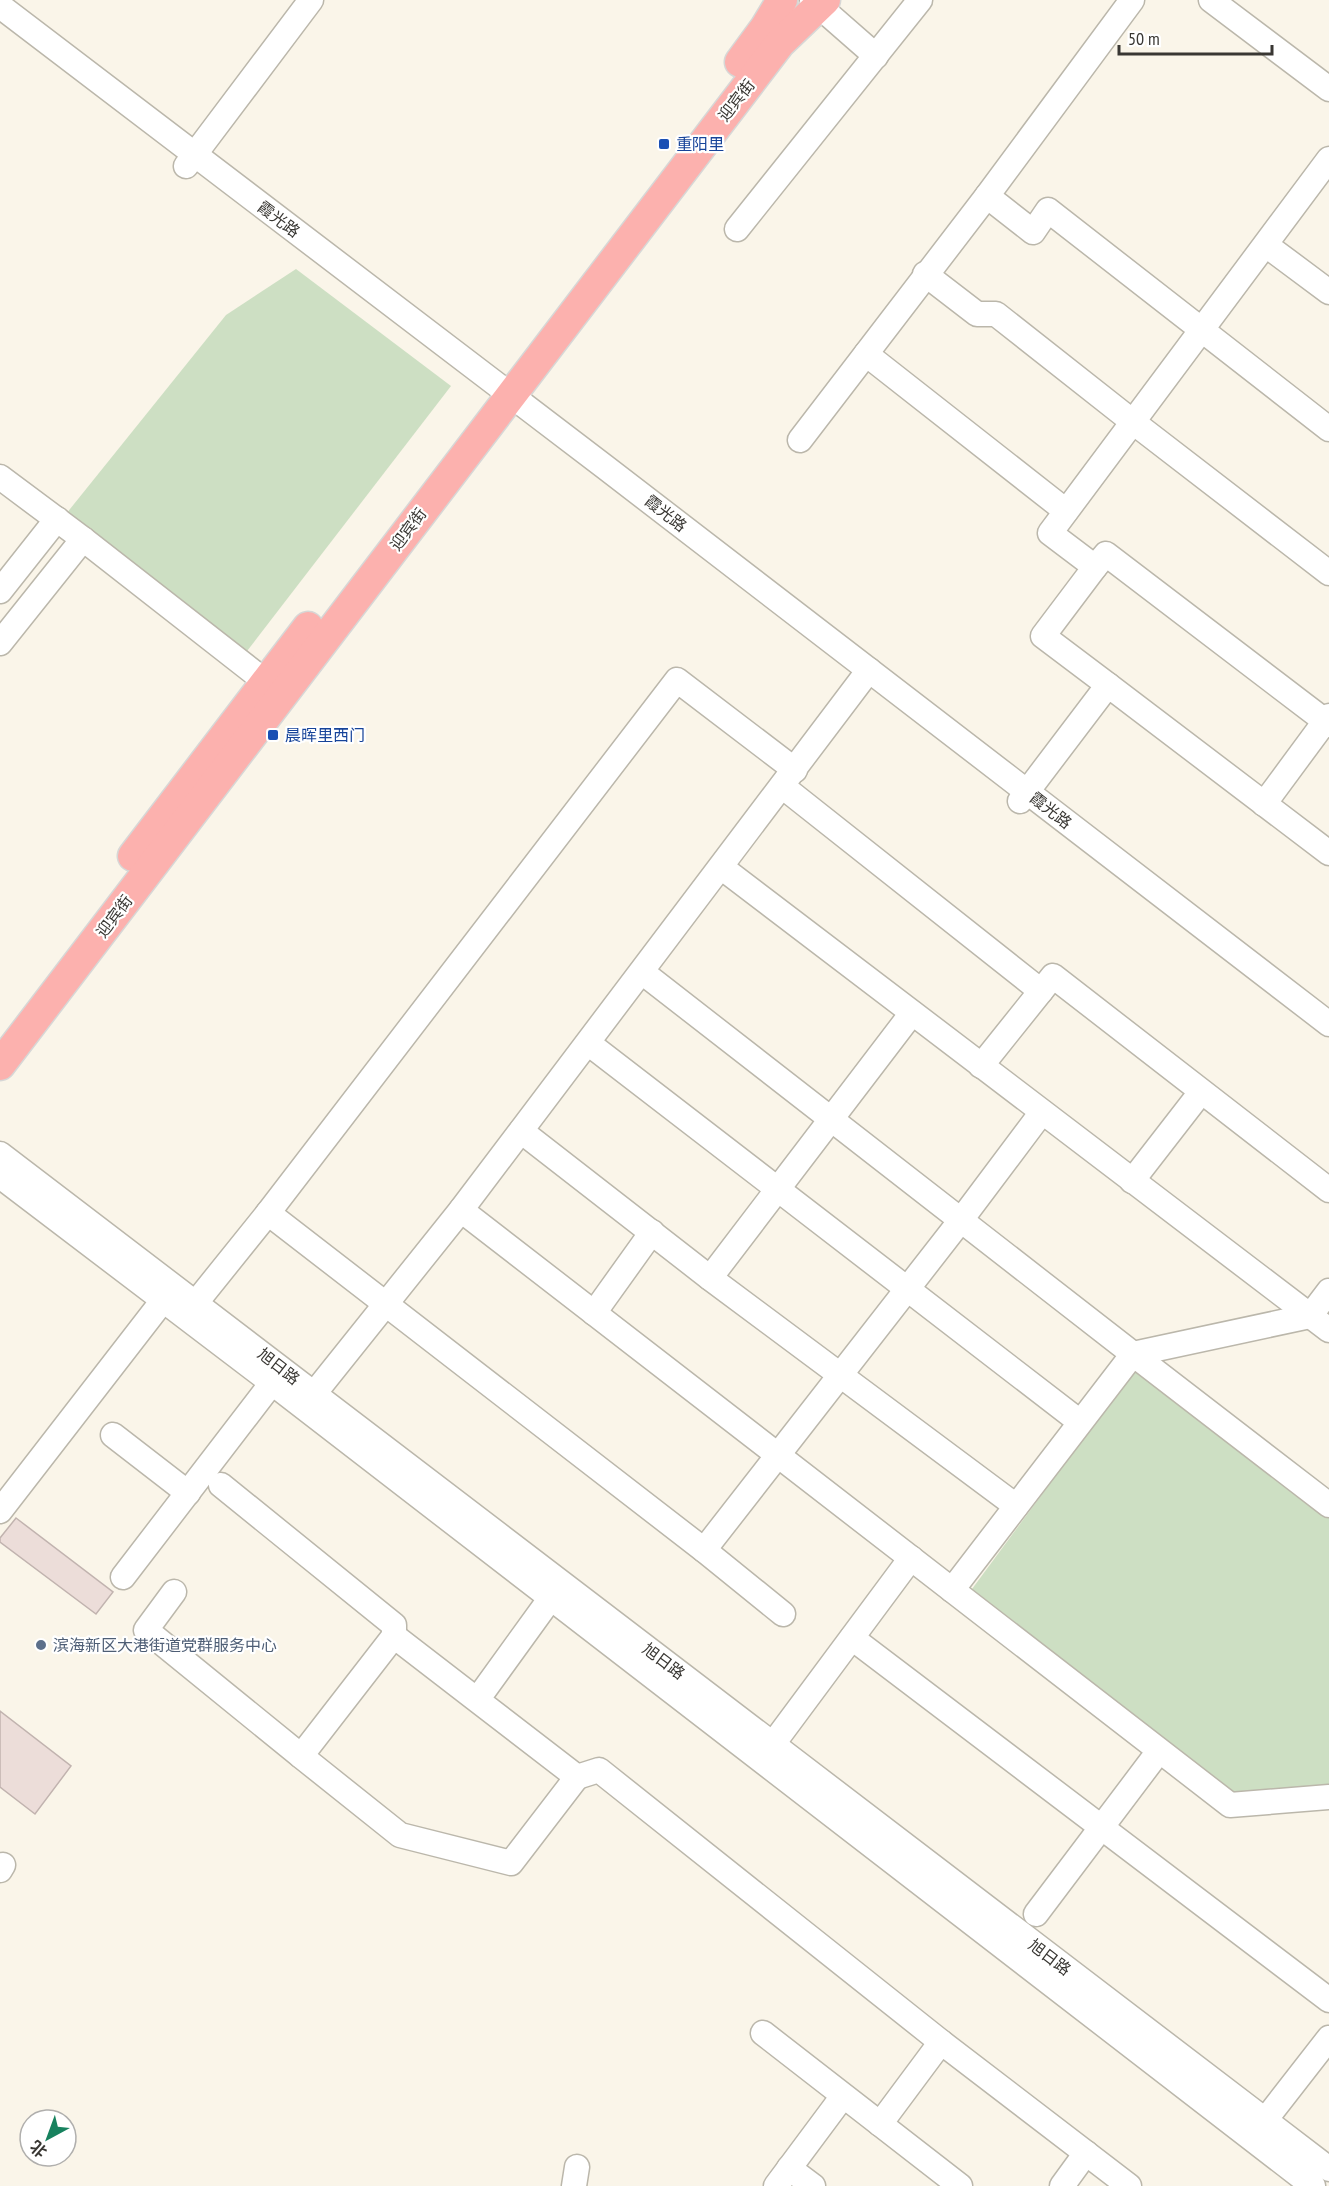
<svg xmlns="http://www.w3.org/2000/svg" width="1329" height="2186" font-family="'PT Sans Narrow','Noto Sans SC',sans-serif">
  <rect width="100%" height="100%" fill="#faf5e9"/>
  <g fill="#cddfc3">
    <polygon points="296,269 451,386 244,655 66,514 226,315"/>
    <polygon points="1136,1367 1329,1518 1329,1785 1231,1796 972,1589"/>
  </g>
  <g fill="#ecddd9" stroke="#c1b3af" stroke-width="1.5">
    <polygon points="16,1518 113,1592 96,1614 0,1542 0,1538"/>
    <polygon points="0,1711 71,1766 35,1814 0,1787"/>
  </g>
  <g fill="none" stroke-linecap="round" stroke-linejoin="round">
    <g stroke="#bbb7ab" stroke-width="27">
      <g id="minor">
        <polyline points="812,0 876,56"/>
        <polyline points="1211,0 1329,89"/>
        <polyline points="0,6 605,467 1329,1024"/>
        <polyline points="186,166 311,0"/>
        <polyline points="987,196 1033,232 1048,210 1329,429"/>
        <polyline points="737,229 920,0"/>
        <polyline points="1266,245 1329,292"/>
        <polyline points="925,274 977,314 996,314 1133,422 1329,573"/>
        <polyline points="866,354 1066,511"/>
        <polyline points="800,440 987,196 1132,0"/>
        <polyline points="0,477 83,539 266,682"/>
        <polyline points="1095,567 1106,554 1325,721"/>
        <polyline points="0,591 57,519"/>
        <polyline points="0,643 83,539"/>
        <polyline points="1108,685 1043,636 1095,567 1050,533 1329,159"/>
        <polyline points="782,786 1041,991"/>
        <polyline points="1020,801 1108,685 1329,853"/>
        <polyline points="1264,804 1329,716"/>
        <polyline points="721,867 1329,1330"/>
        <polyline points="642,972 1133,1354 1310,1316 1329,1291"/>
        <polyline points="588,1043 1080,1422"/>
        <polyline points="981,1066 1053,976 1329,1190"/>
        <polyline points="521,1131 710,1278 1016,1506"/>
        <polyline points="0,1154 1329,2169"/>
        <polyline points="0,1176 271,1382 1313,2186"/>
        <polyline points="1132,1181 1201,1092"/>
        <polyline points="461,1210 1230,1805 1329,1797"/>
        <polyline points="268,1213 704,1550 783,1614"/>
        <polyline points="710,1278 912,1013"/>
        <polyline points="594,1313 652,1232"/>
        <polyline points="186,1315 268,1213 677,680 795,770"/>
        <polyline points="305,1405 461,1210 869,670"/>
        <polyline points="113,1435 188,1493"/>
        <polyline points="221,1485 394,1625 394,1636"/>
        <polyline points="0,1511 171,1290"/>
        <polyline points="704,1550 961,1220 1042,1112"/>
        <polyline points="123,1577 281,1371"/>
        <polyline points="952,1590 1133,1354 1329,1505"/>
        <polyline points="174,1592 146,1630 301,1756"/>
        <polyline points="852,1638 1329,2000"/>
        <polyline points="477,1700 577,1777 511,1863 400,1835 301,1756 394,1636 477,1700 550,1599"/>
        <polyline points="764,1756 911,1558"/>
        <polyline points="577,1777 599,1770 941,2042"/>
        <polyline points="0,1870 3,1865"/>
        <polyline points="1036,1914 1159,1751"/>
        <polyline points="763,2033 960,2186"/>
        <polyline points="880,2124 941,2042 1129,2186"/>
        <polyline points="1255,2133 1329,2038"/>
        <polyline points="789,2168 813,2186"/>
        <polyline points="574,2186 577,2167"/>
        <polyline points="776,2186 843,2096"/>
        <polyline points="1062,2186 1086,2153"/>
      </g>
    </g>
    <g stroke="#d7d7d6" stroke-width="33">
      <g id="major">
        <polyline points="740,62 765,28 782,0"/>
        <polyline points="133,856 308,627"/>
        <polyline points="0,1065 780,43 825,0"/>
      </g>
    </g>
    <use href="#minor" stroke="#fff" stroke-width="24"/>
    <use href="#major" stroke="#fcb1ae" stroke-width="30"/>
  </g>
  <g fill="#1a4fb4" stroke="#fff" stroke-width="2">
    <rect x="658" y="138" width="12" height="12" rx="3"/>
    <rect x="267" y="729" width="12" height="12" rx="3"/>
  </g>
  <circle fill="#5c6f8a" stroke="#fff" stroke-width="2" cx="41" cy="1645" r="6"/>
  <g text-anchor="middle" dominant-baseline="central" stroke-width="4.5" stroke-linejoin="round" paint-order="stroke">
    <g font-size="16" fill="#393733" stroke="#fff">
      <text transform="translate(736 100) rotate(-52)">迎宾街</text>
      <text transform="translate(279 219) rotate(37)">霞光路</text>
      <text transform="translate(666 513) rotate(38)">霞光路</text>
      <text transform="translate(408 529) rotate(-53)">迎宾街</text>
      <text transform="translate(1051 810) rotate(38)">霞光路</text>
      <text transform="translate(114 916) rotate(-53)">迎宾街</text>
      <text transform="translate(279 1366) rotate(38)">旭日路</text>
      <text transform="translate(664 1661) rotate(37)">旭日路</text>
      <text transform="translate(1050 1957) rotate(37)">旭日路</text>
    </g>
    <g font-size="16" fill="#164399" stroke="#fff" text-anchor="start">
      <text x="676" y="144">重阳里</text>
      <text x="285" y="735">晨晖里西门</text>
    </g>
    <g font-size="16" fill="#4e5e75" stroke="#fff" text-anchor="start">
      <text x="53" y="1645">滨海新区大港街道党群服务中心</text>
    </g>
  </g>
  <g transform="translate(48 2138) rotate(221)"><circle r="28" fill="#ffffff" stroke="#b0afad" stroke-width="1.5"/>
  <path d="M0-4.5L10 22L0 15L-10 22Z" fill="#17825e"/>
  <text y="-9" font-size="16" font-weight="bold" text-anchor="middle" fill="#393733">北</text>
  </g>
  <path d="M1119 45v9h153v-9" fill="none" stroke="#393733" stroke-width="3"/>
  <text x="1128" y="45" font-size="18" fill="#393733" stroke="#ffffff" stroke-width="4.5" paint-order="stroke">50 m</text>
</svg>
